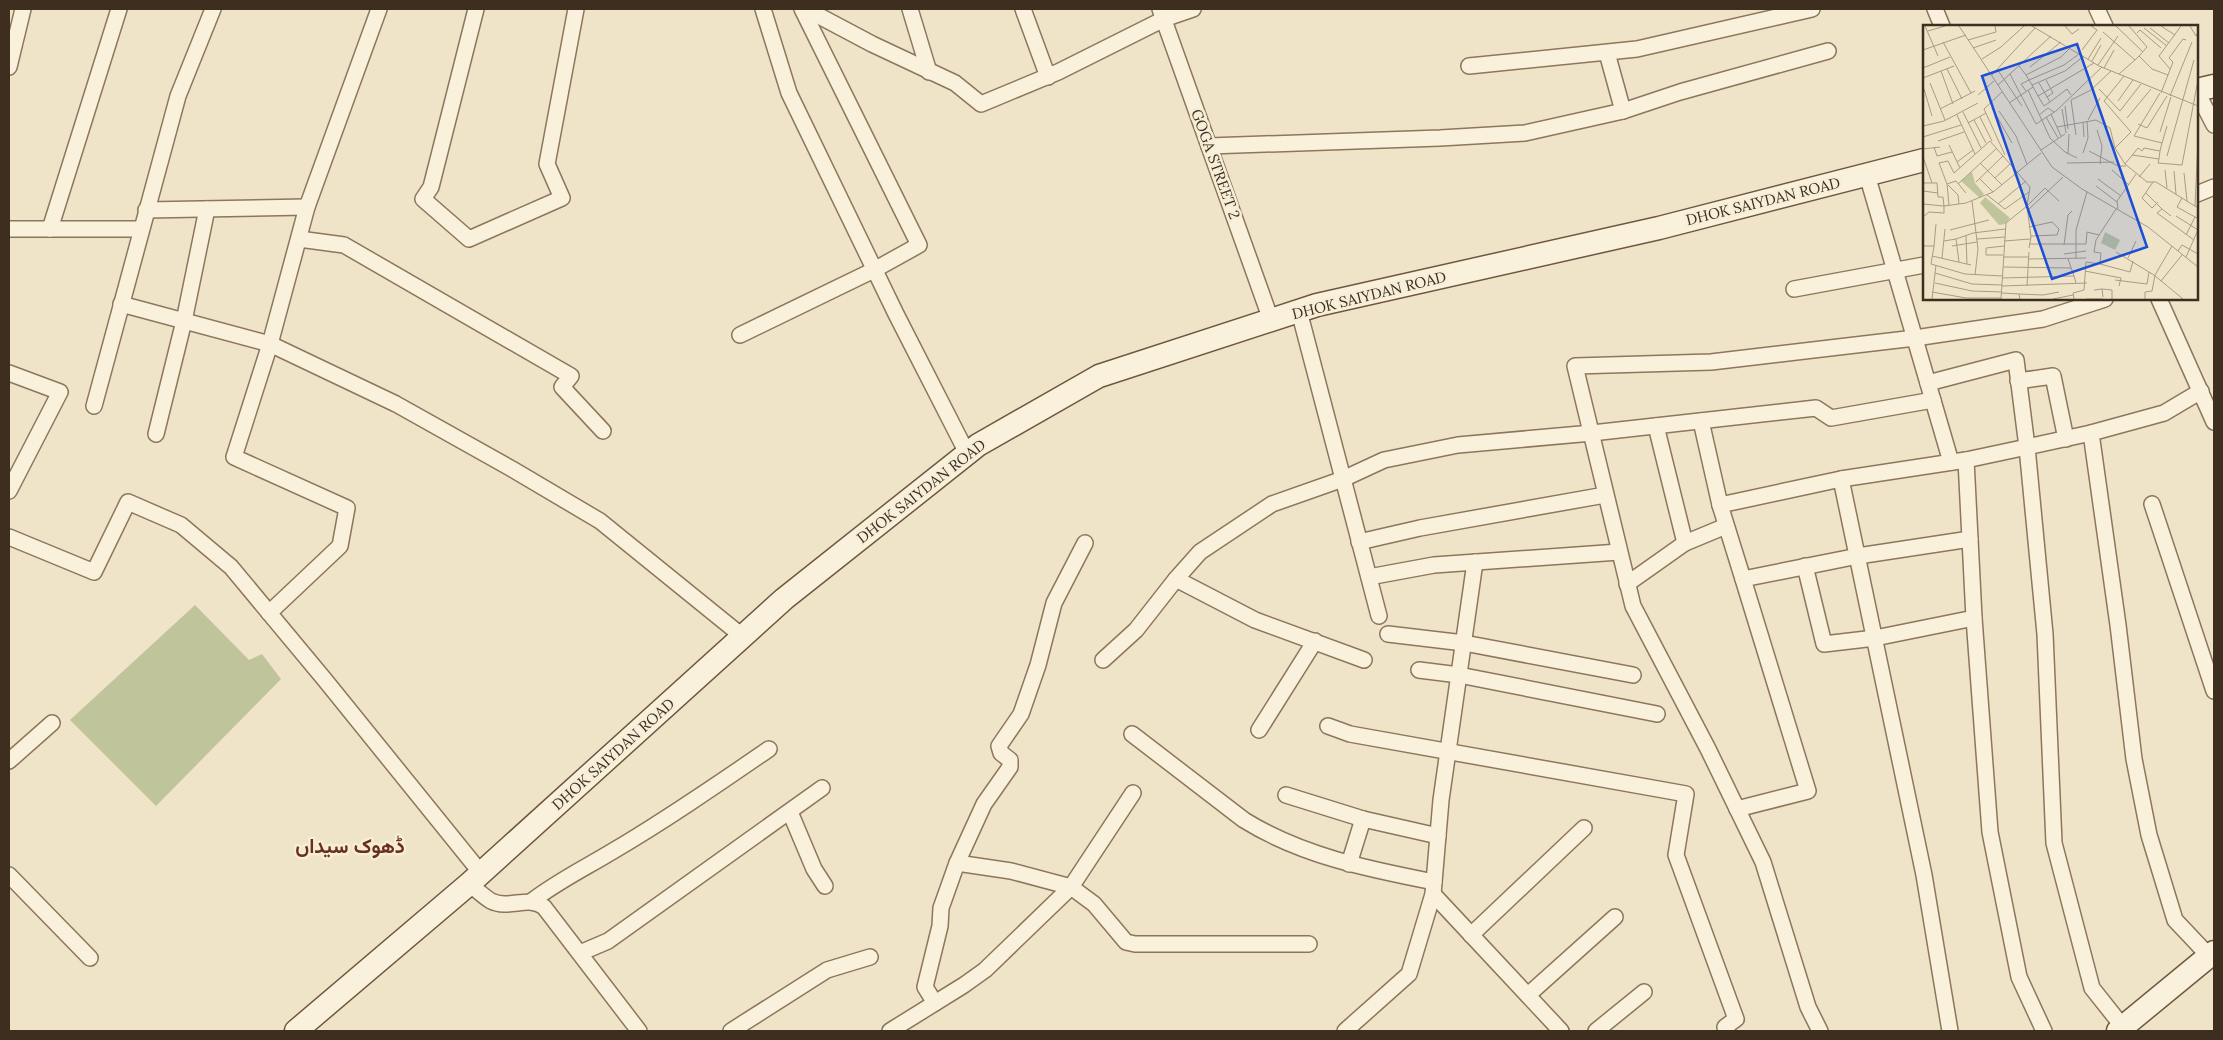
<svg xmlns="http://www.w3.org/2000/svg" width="2223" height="1040" font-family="Lora,Vazirmatn,serif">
  <rect width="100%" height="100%" fill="#f0e4c8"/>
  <polygon fill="#bfc49a" points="195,605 249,660 262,654 281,679 156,806 70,720"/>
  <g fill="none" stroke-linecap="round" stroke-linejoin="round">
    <g stroke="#8d765c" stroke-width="18">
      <g id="street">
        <polyline points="476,9 431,187 423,199 469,239 562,198 547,164 576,9"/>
        <polyline points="763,9 789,93 896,314 967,453"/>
        <polyline points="806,9 872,44 955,83 981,104 1058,72 1164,19 1193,9"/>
        <polyline points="910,9 929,72"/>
        <polyline points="1023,9 1048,77"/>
        <polyline points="1160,9 1271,320"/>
        <polyline points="1935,9 1942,26"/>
        <polyline points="2097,9 2105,26"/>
        <polyline points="1607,53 1623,111"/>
        <polyline points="1469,66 1637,49 1812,9"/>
        <polyline points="9,67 23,9"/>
        <polyline points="2197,92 2214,125"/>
        <polyline points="1209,146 1440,138 1525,133 1623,111 1680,92 1828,51"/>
        <polyline points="1867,175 1951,462"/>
        <polyline points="2197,194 2214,187"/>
        <polyline points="146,210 307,207"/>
        <polyline points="9,229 141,229"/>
        <polyline points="50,229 119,9"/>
        <polyline points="299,239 344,245 571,376 562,387 603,431"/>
        <polyline points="1794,289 1924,265"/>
        <polyline points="2159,299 2214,422"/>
        <polyline points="121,304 270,344 396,404 512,469 600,521 742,636"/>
        <polyline points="1299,311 1379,616"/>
        <polyline points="740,335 874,270 919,245 802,9"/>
        <polyline points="9,373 60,392 9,491"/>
        <polyline points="2018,381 2053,376 2066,439"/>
        <polyline points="1928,383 2016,360 2027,447 1966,460 1974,618 1990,832 2019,977 2044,1031"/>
        <polyline points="2201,391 2164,413 2091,433 2118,625 2134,759 2149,835 2175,920 2209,956"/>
        <polyline points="94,406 178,96 213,9"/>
        <polyline points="1701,421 1720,505"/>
        <polyline points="2091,433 2027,447 2045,634 2054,843 2092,988 2123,1027"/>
        <polyline points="156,434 184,321 207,209"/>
        <polyline points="2152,504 2214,691"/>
        <polyline points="9,537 94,572 128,502 181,525 231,567 325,680 481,873"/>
        <polyline points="1359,542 1420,528 1605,495"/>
        <polyline points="1685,543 1726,526"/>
        <polyline points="1805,566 1824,644 1875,638 1974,618"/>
        <polyline points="1369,577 1434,565 1619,552"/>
        <polyline points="1176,579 1255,620 1364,660"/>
        <polyline points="1743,579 1720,505 1841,479"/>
        <polyline points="1627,584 1685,543 1656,426"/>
        <polyline points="269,613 340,546 347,508 234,457 270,344 307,207 379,9"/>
        <polyline points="1388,634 1464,643 1633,675"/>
        <polyline points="1103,660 1136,630 1176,579 1200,552 1272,504 1343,479 1384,460 1458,445 1592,433 1816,408 1831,418 1933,400"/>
        <polyline points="1419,670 1459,675 1657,714"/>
        <polyline points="1328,726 1350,734 1686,794 1676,855 1736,1019 1725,1027 1727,1031"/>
        <polyline points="1259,730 1315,641"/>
        <path d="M1132,734l112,86c58,36 124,49 190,62"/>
        <polyline points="9,761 52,723"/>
        <polyline points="1286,795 1363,819 1438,836"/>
        <polyline points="1737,809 1808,791 1743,579 1858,556 1970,539"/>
        <polyline points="790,812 814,869 825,886"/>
        <polyline points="957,863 1011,871 1071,887 1094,904 1126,942 1135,944 1309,944"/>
        <polyline points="1349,864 1363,819"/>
        <polyline points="9,875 90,958"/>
        <path d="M469,884c7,5 15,13 22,17 18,9 38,-6 53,6l95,124"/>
        <polyline points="1433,894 1561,1031"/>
        <path d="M532,901c26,-20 53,-33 81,-50 53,-31 105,-67 156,-102"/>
        <polyline points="1471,935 1584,828"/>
        <polyline points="580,953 608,941 822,788"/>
        <polyline points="1528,995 1615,917"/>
        <polyline points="935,1003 925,987 940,926 941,908 957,863 984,804 1010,767 1010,760 1001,753 999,746 1021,714 1038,665 1054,603 1085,543"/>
        <polyline points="731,1031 827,970 870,957"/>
        <polyline points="890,1031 964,985 985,970 1071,887 1133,793"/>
        <polyline points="1345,1031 1409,974 1433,894 1441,800 1475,562"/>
        <polyline points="1596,1031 1644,992"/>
        <polyline points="1820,1031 1808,1007 1763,862 1708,749 1633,606 1575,366 1711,362 1915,338 2043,319 2105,299"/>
        <polyline points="1950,1031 1924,875 1841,479 1966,460"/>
      </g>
    </g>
    <g stroke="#6f573f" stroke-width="25">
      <g id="secondary">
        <polyline points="2197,90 2214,86"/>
        <polyline points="296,1031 469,884 784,599 978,445 1099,376 1317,305 1659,228 1924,160"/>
        <polyline points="2118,1031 2214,952"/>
      </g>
    </g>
    <use href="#street" stroke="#faf1dc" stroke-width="15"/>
    <use href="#secondary" stroke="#faf1dc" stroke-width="22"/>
  </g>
  <g text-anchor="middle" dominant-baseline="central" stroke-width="5" stroke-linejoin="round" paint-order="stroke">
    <g font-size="15" fill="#3d2e20" stroke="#f7eed8">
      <text transform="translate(1216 164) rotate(70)">GOGA STREET 2</text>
      <text transform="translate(1763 201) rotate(-14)">DHOK SAIYDAN ROAD</text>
      <text transform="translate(1369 295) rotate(-14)">DHOK SAIYDAN ROAD</text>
      <text transform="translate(921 491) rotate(-38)">DHOK SAIYDAN ROAD</text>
      <text transform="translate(613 754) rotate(-42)">DHOK SAIYDAN ROAD</text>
    </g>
    <g font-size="20" font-weight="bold" fill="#6b2e1e" stroke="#f7eed8">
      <text x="350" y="845">ڈھوک سیداں</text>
    </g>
  </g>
  <g transform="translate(1923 25)">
    <rect width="275" height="275" fill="#f0e4c8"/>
    <path d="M49,147l3,11 9,11 -4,4 -19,-17zM62,172l25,21 -5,6 -6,1 -19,-22zM182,207l15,8 -5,10 -14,-7z" fill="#bfc49a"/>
    <path fill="none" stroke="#a89b85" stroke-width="1" d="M2,1l13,30M36,1l93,141 30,22 66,38 50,40M109,1l67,40 99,40M142,1l7,8 7,-5M193,1l27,26M206,1l18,21 -8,9M238,1l14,9M267,1l6,10 2,-4M221,3l23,18M227,3l19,15M5,6l17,-5M180,7l32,28 -16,14M214,8l3,-3 21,18M45,15l28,-8 -1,-6M20,17l28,51M50,23l23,-8M0,25l43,-15M159,25l15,-20 -6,-4M59,34l19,-12 23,-21M165,34l13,-21M212,35l4,-4 13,13 16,6M169,36l9,-16M175,40l20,-29M96,41l7,9 35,-18 9,-9M107,42l31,-25M0,43l27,-11M181,43l10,-18M24,44l15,30M74,44l25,37M247,44l-11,-13 22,-30M18,46l12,33M87,49l26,50 20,-13 46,-44M69,50l43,-47M103,50l3,5 35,-15 15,-11M0,53l31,-12M123,55l7,13 -6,4M7,58l15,37M116,58l11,19 17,-13 4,6M75,60l53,-49M109,60l6,11 56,-33M1,64l8,27M176,64l21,22 21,-27M105,65l22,48 15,14 12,6M103,66l-5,-7 8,-4 3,5 33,-14 19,-15M79,67l-18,17 21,46M237,68l-26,43 28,7 5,-17M238,68l12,-31 -4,-4 14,-19 3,1M55,70l16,-14M115,71l6,10 6,-4M247,71l22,-54M195,76l15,-21M86,78l24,-16M142,81l3,23M69,83l20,35M17,84l35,-18M139,84l4,24M76,86l17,25 11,28M40,87l18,36M128,89l10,22M34,90l18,39M116,90l9,-7 6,4M57,92l12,24M123,92l12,21M204,93l24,-29M51,95l12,23M165,95l12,-22M160,97l1,15M45,98l18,-10M215,99l9,4 20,-32M0,101l21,-5 34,-18M134,102l39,-7 14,8 5,20 10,16 13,-16 4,3 2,-3 16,3 2,-8M174,105l5,16 -2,18M237,107l11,-35M153,110l-5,-35 20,-10 20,-19M0,112l38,-12M15,116l26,-9M26,120l11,23M11,122l3,9 15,-4M192,123l16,-16 -27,-31 20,-25M0,124l17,-2M118,125l24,-16M166,126l29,15h8M160,128l5,-15 -1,-17M145,129l1,-20M209,130l27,4 1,-8M244,131l27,-96M0,132l9,26M236,134l-1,4 24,2 16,-85M34,137l16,-12M57,138l22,22M144,138l47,-1M202,139l22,18h9l42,26M189,145l17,15M242,145l2,18M251,146l2,23M261,148l3,28M216,152l11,-13M56,153l14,14M72,153l15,-14M175,154l23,17M53,157l27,-26M230,157l-11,16 10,10 6,-6M0,158h14l1,14h5l1,9 -21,-2M24,159l9,-3 10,12M35,159l39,-36M25,160l10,10 1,9M173,161l21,16M0,166l15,2M223,168l16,16M64,170l18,14 24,-17M259,173l-5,9 18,10M49,176l6,48 -3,26M75,179l28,-23M26,180l-2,-21 -8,-21 9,-2 6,12 36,-32 40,46 -3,19 -21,17 -5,76M272,181l3,-65M193,184l-20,31 -2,12 7,1 -1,11 30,8 3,-11M195,184l-1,-8 19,-27M104,186l36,-34M248,191l-9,-7 -5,4 37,27M253,191l22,14 -12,27M0,192l6,-5 15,1v-7l22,-3 27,-11 48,-39M106,202l23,-5 7,7 -2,6 -26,1M27,205l39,-10M0,206v43M263,210l9,-18 3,1M43,211l1,28M33,214l17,-6 32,-4M54,214l28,-2M21,216l12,-2 3,23M81,216l26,-2M106,219h57l1,-12 12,3M141,220l4,-30 4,-4M0,221h11l-3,18 34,10 37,2M11,221l2,-22M29,221l25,-4M106,223l2,-11 -4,-31 18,-18 14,13M255,226l4,-6 16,9M193,227l38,23 29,24M141,229l22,-3M80,230h-17v-7l18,-2M9,231l39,9M80,232h26M19,233l3,-29M205,233l8,-17M106,234l57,-1M145,234l6,17M153,234v-29l11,-38M80,242l68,1M162,246l36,7 -2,8M12,248l37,11 30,1M79,253l72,-2 2,7M192,255l32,4 2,-12M238,256l21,-26M12,258l37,8 30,1M79,261l85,-3M104,261l2,-34M179,264l10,1v9M171,265l8,-1 1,8M9,267l34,6h35M79,268l17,1M9,274l4,-34M97,274l-1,-5 24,1 16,-3M130,274l20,-4M151,274l-1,-6 11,-3 2,-28 14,2M163,274h17M222,274v-7l7,-1 3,-16 17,-29"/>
    <path fill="#1d4ed8" fill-opacity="0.15" stroke="#1d4ed8" stroke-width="2.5" d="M154,19l70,203 -95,32 -70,-203z"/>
    <rect width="275" height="275" fill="none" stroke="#3d2e20" stroke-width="2.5"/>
  </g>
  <rect width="2223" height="1040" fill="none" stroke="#3d2e20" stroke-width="20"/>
</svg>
